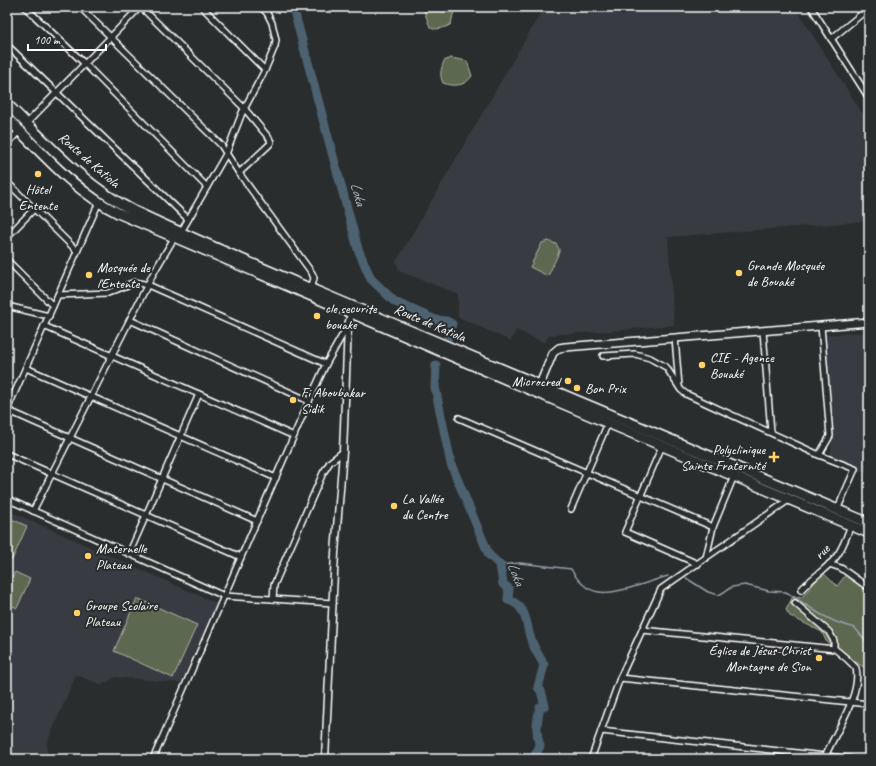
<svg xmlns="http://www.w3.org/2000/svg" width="876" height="766" font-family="Caveat,sans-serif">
  <rect width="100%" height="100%" fill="#2a2d2e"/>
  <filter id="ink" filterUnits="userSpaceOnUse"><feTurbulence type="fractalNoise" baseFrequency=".025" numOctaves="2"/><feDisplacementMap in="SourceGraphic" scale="8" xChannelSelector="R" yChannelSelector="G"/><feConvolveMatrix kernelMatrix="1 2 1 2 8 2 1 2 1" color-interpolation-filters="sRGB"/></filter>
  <g filter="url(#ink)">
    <g fill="#393b42">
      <polygon points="544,7 795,7 869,124 869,221 668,237 674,325 610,331 549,335 545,343 516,330 511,341 458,317 458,294 399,271 396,262"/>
      <polygon points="869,332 869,474 827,457 828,455 830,455 833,436 832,436 824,335"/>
      <polygon points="7,510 216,603 181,683 116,677 102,685 76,675 47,743 47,759 7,759"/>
    </g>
    <g fill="#5c6850" stroke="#aeb4a8">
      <path d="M429,7h22l3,3 -3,14c-5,4 -12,5 -18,5l-3,-2 -6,-16z"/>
      <path d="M451,58l16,3 5,15c-7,10 -17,11 -29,7 -4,-8 -2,-14 1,-22z"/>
      <polygon points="548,241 556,244 559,249 559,252 548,276 530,267 542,243"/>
      <polygon points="7,517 27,526 12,560 7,558"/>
      <polygon points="15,572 30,579 17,608 7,603 7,588"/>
      <polygon points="848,572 869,591 869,671 826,641 822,632 790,616 786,610 793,596 801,598 823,573 837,586"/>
      <polygon points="137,598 197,625 173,678 114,651"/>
    </g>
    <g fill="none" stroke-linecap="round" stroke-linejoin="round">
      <g stroke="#94a1a9" stroke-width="1.5">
        <path d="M500,565l20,-2 51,6c6,11 15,21 28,23 17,3 51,-11 69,-16"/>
        <polyline points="686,578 708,592 719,595 732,587 745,585 769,591 786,592 820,614 836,622 855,628 869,645"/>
      </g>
      <g stroke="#4d6270" stroke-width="9">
        <polyline points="293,7 358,249 371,279 395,302 436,320 447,321 452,324 447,340"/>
        <path d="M436,365l-1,22 16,77 38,91 11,10 3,19 6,5 -1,11c21,6 17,26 24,42 3,8 8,15 12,23l-6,22 3,4 4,15 -5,1c-3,14 -5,25 0,39l-7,13"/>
      </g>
      <g stroke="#fff" stroke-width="8">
        <g id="minor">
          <polyline points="25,7 85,64 207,187"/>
          <polyline points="80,7 221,145 239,173 312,273 314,278 311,289"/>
          <polyline points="141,7 244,108 269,138 271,142 270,144 239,173"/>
          <polyline points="202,7 265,70"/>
          <polyline points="811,7 869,98"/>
          <polyline points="831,39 869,8"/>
          <polyline points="7,45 188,219"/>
          <polyline points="27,123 140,7"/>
          <polyline points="7,144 20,130"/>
          <polyline points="7,182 77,251"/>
          <polyline points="181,232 226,154 242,113 265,70 275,46 276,40 272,23 267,13 261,7"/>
          <polyline points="7,237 34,209"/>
          <polyline points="7,260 53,306"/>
          <polyline points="58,295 108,293 135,282 148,285 326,364"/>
          <polyline points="7,306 49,316"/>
          <polyline points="130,320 309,401"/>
          <polyline points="44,326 294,436"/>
          <polyline points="763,331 771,432"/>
          <polyline points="675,338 679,386"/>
          <polyline points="603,356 635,354 650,358 666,367 681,390 686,394 819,455 855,469 837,510"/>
          <polyline points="26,368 276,478"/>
          <polyline points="7,410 257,521"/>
          <polyline points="7,410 99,202"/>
          <polyline points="459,418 713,527"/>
          <polyline points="662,446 625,532 698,564"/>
          <polyline points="7,454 241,557"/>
          <polyline points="819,455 830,436 821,326"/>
          <polyline points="7,499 224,596 333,603"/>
          <polyline points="571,509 608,423"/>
          <polyline points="33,511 153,274 174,238"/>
          <polyline points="129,554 199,394"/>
          <polyline points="706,558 713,527 734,476"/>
          <polyline points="829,564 841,568 869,588"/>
          <path d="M801,590c10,-12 26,-21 35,-33 7,-9 11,-21 15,-32"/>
          <polyline points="273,599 274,585 323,473 330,462 343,452"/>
          <polyline points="795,603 829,632 834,641 834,649"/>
          <path d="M642,630l193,19 12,10 9,9c6,27 -22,66 -32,91"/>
          <polyline points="620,678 869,704"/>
          <polyline points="601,731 852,759"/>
          <polyline points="153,759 309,401 326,364 348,325"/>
          <polyline points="591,759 620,678 661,589 790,499"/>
        </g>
      </g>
      <g stroke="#fff" stroke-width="9">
        <polyline id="tertiary" points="325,759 335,553 343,452 348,325 352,310"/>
      </g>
      <g stroke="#fff" stroke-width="10">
        <polyline id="secondary" points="538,389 553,353 559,348 565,347 869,322"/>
      </g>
      <g stroke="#fff" stroke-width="12">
        <g id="trunk">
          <path d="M7,104c40,39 77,82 127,107 89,42 181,79 272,118 155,65 309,129 463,194"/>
          <path d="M7,118c34,34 67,73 111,95l490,210 261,110"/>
        </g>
      </g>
      <use href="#minor" stroke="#2a2d2e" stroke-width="5"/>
      <use href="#tertiary" stroke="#2a2d2e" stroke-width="6"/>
      <use href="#secondary" stroke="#2a2d2e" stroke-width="7"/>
      <use href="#trunk" stroke="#2a2d2e" stroke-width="9"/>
    </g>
  </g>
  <g fill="#ffd166" stroke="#2a2d2e" stroke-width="1.5">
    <circle cx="38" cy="174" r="4"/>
    <circle cx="739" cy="273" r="4"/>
    <circle cx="89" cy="275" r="4"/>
    <circle cx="317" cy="316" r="4"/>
    <circle cx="702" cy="365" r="4"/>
    <circle cx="568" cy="381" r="4"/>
    <circle cx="577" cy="388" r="4"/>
    <circle cx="293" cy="400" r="4"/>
    <path d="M772 451h4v4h4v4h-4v4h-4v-4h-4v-4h4z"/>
    <circle cx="394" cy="506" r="4"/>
    <circle cx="88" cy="556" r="4"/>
    <circle cx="77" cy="613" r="4"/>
    <circle cx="819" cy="658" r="4"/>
  </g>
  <g text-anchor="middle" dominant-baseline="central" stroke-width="4" stroke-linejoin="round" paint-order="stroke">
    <g font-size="14" fill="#fff" stroke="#2a2d2e">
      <text transform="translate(89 160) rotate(41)">Route de Katiola</text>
      <text transform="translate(430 323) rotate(23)">Route de Katiola</text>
      <text transform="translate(822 552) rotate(-46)">rue</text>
    </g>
    <g font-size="14" fill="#fff" stroke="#2a2d2e" text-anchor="start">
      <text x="38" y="189" text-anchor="middle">Hôtel<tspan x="38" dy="16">Entente</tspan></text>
      <text x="747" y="265">Grande Mosquée<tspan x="747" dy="16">de Bouaké</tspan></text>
      <text x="97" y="267">Mosquée de<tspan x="97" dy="16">l'Entente</tspan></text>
      <text x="325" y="308">cle securite<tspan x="325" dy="16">bouake</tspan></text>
      <text x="710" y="357">CIE - Agence<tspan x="710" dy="16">Bouaké</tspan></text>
      <text x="560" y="381" text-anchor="end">Microcred</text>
      <text x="585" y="388">Bon Prix</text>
      <text x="301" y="392">Fi Aboubakar<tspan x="301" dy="16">Sidik</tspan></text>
      <text x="765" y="449" text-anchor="end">Polyclinique<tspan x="765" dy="16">Sainte Fraternité</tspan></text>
      <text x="402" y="498">La Vallée<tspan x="402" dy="16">du Centre</tspan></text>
      <text x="96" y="548">Maternelle<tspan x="96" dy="16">Plateau</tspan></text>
      <text x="85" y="605">Groupe Scolaire<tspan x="85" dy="16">Plateau</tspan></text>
      <text x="811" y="650" text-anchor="end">Église de Jésus-Christ<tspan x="811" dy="16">Montagne de Sion</tspan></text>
    </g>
    <g font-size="15" font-style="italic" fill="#afb8bf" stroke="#2a2d2e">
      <text transform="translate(358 194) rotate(75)">Loka</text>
      <text transform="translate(516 574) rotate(70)">Loka</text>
    </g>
  </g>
  <rect width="876" height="766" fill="none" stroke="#2a2d2e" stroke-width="24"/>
  <rect x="12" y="12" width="852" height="742" fill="none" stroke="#fff" stroke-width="1.5" filter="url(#ink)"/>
  <path d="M28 44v6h78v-6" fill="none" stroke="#ffffff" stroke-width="2"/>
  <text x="34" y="44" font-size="12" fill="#ffffff" stroke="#2a2d2e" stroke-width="3" paint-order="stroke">100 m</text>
</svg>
